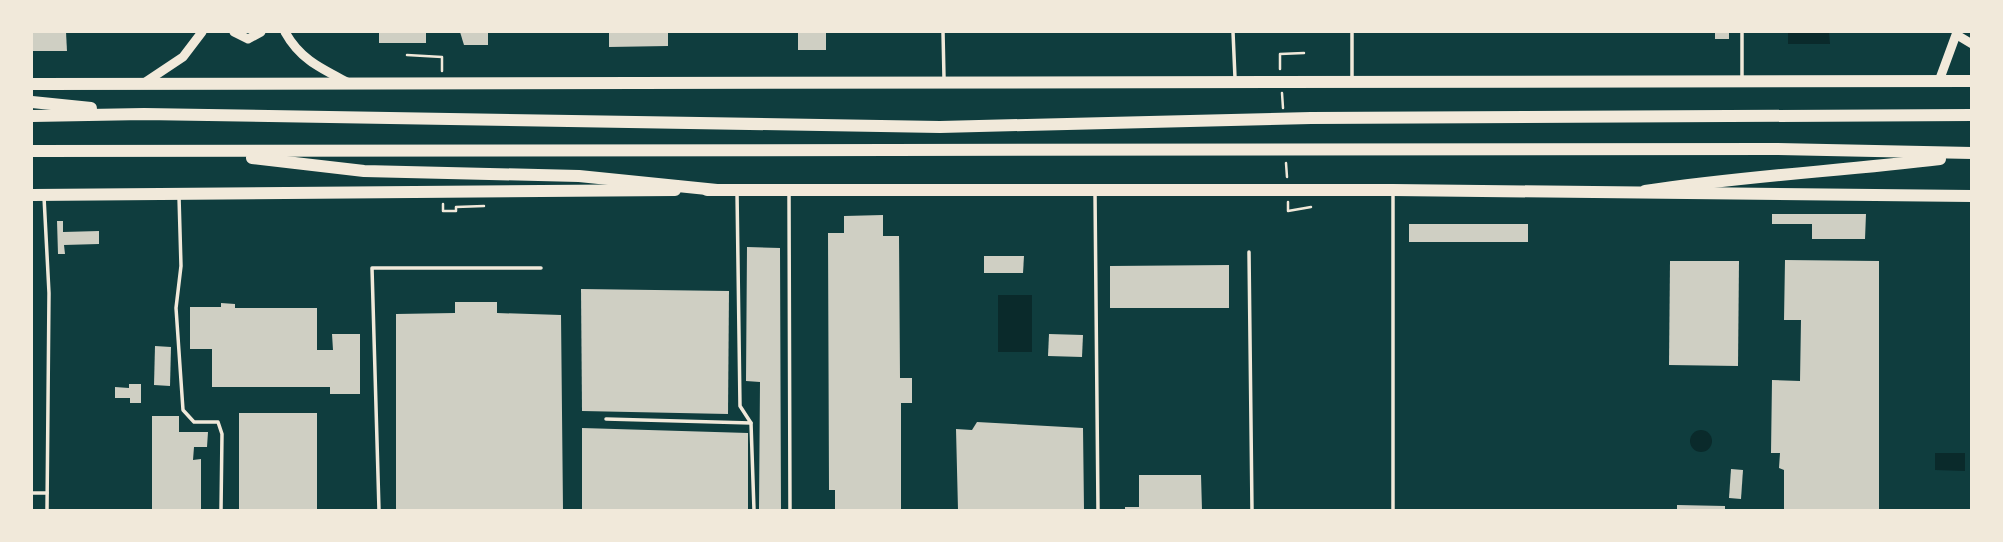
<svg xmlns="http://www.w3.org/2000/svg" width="2003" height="542" font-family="'Roboto Serif',serif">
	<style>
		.water { fill: #0a2a2b }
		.building { fill: #cfcfc3 }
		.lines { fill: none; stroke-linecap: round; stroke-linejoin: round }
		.path { stroke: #f1e9da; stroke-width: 2.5 }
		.service { stroke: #f1e9da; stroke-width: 3.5 }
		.tertiary { stroke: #f1e9da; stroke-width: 9 }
		.primary { stroke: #f1e9da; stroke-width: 12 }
		.trunk { stroke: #f1e9da; stroke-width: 12 }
	</style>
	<rect width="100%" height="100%" fill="#0f3d3e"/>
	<!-- water -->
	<g class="water">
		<path d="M1788 32H1829L1830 44H1788Z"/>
		<rect x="998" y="295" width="34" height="57"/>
		<circle cx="1701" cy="441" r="11"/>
		<path d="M1935 453H1965V471L1935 470Z"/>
	</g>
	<!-- building -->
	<g class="building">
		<path d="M32 32H66L67 51H32Z"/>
		<rect x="379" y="32" width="47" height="11"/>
		<path d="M460 32H488V45H464Z"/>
		<path d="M609 32H668V46L609 47Z"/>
		<rect x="798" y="32" width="28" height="18"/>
		<rect x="1715" y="32" width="14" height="7"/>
		<path d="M1772 214H1866L1865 239H1812V224H1772Z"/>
		<path d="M883 215V236H899L900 378H912V403H901V510H835V490H829L828 233H844V216Z"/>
		<path d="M57 221H63V232L99 231V244L64 245 65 254H58Z"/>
		<rect x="1409" y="224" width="119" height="18"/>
		<path d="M747 247 780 248 781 510H759L760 382 746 381Z"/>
		<path d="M984 256H1024L1023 273H984Z"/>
		<path d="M1785 260 1879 261V510H1784V470L1779 468 1780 453H1771L1772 380 1800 381 1801 320H1784Z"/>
		<path d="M1670 261H1739L1738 366 1669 365Z"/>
		<path d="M1229 265V308H1110V266Z"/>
		<path d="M581 289 729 291 728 414 582 411Z"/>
		<path d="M455 302H497V313L561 315 563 510H396V314L455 313Z"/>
		<path d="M221 303 235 304V308H317V350H333L332 334H360V394H330V387H212V349H190V307H221Z"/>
		<path d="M1049 334 1083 335 1082 357 1048 356Z"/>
		<path d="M155 346 171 347 170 386 154 385Z"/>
		<path d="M129 384H141V403H130V398H115V387L129 388Z"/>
		<rect x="239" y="413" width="78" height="97"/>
		<path d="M152 416H179V432H208L207 447H194L193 460 201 459V510H152Z"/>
		<path d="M977 422 1083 428 1084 510H958L956 429 972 430Z"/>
		<path d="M582 428 748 433V510H582Z"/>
		<path d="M1731 469 1743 470 1741 499 1729 498Z"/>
		<path d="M1139 475H1201L1202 510H1125V507H1139Z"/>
		<path d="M1677 505 1725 506V510H1677Z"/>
	</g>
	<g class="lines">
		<!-- path -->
		<g class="path">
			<path d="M407 55 442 57V71"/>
			<path d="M1280 69V54L1304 53"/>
			<path d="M1282 93 1283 108"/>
			<path d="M1286 163 1287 177"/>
			<path d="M1288 202V211L1311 207"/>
			<path d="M443 204V211H456V207L484 206"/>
		</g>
		<!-- service -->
		<g class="service">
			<path d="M943 32 944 78"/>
			<path d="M1233 32 1235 78"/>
			<path d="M1352 32V78"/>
			<path d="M1742 32V79"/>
			<path d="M789 193 790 510"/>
			<path d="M1095 193 1098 510"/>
			<path d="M44 197 49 293 47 510"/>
			<path d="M179 197 181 266 176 308 183 410 194 422H218L222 434 221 510"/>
			<path d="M1249 252 1252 510"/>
			<path d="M606 419 751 423 740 406 737 192"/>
			<path d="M751 423 754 510"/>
			<path d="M32 493H47"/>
			<path d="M379 510 372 268H541"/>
			<path d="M1393 510V192"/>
		</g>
		<!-- tertiary -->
		<g class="tertiary">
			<path d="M234 32 248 39 261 32"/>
			<path d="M285 32C300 59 320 68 347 82"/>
			<path d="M1957 35 1972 44"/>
			<path d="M1939 81 1957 32"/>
			<path d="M144 83 183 57 202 32"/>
		</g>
		<!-- primary -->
		<g class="primary">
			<path d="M32 84 1972 81"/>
			<path d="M707 190H1393L1972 196"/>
			<path d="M32 195 675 190"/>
		</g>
		<!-- trunk -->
		<g class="trunk">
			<path d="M32 102 91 108"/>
			<path d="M32 116 144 114 940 127 1311 118 1972 115"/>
			<path d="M32 151 1774 149 1972 153"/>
			<path d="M252 158 364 171 579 176 717 190"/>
			<path d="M1645 191C1743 176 1841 171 1940 159"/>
		</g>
	</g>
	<!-- border -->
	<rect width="2003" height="542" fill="none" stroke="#f1e9da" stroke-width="66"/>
</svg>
